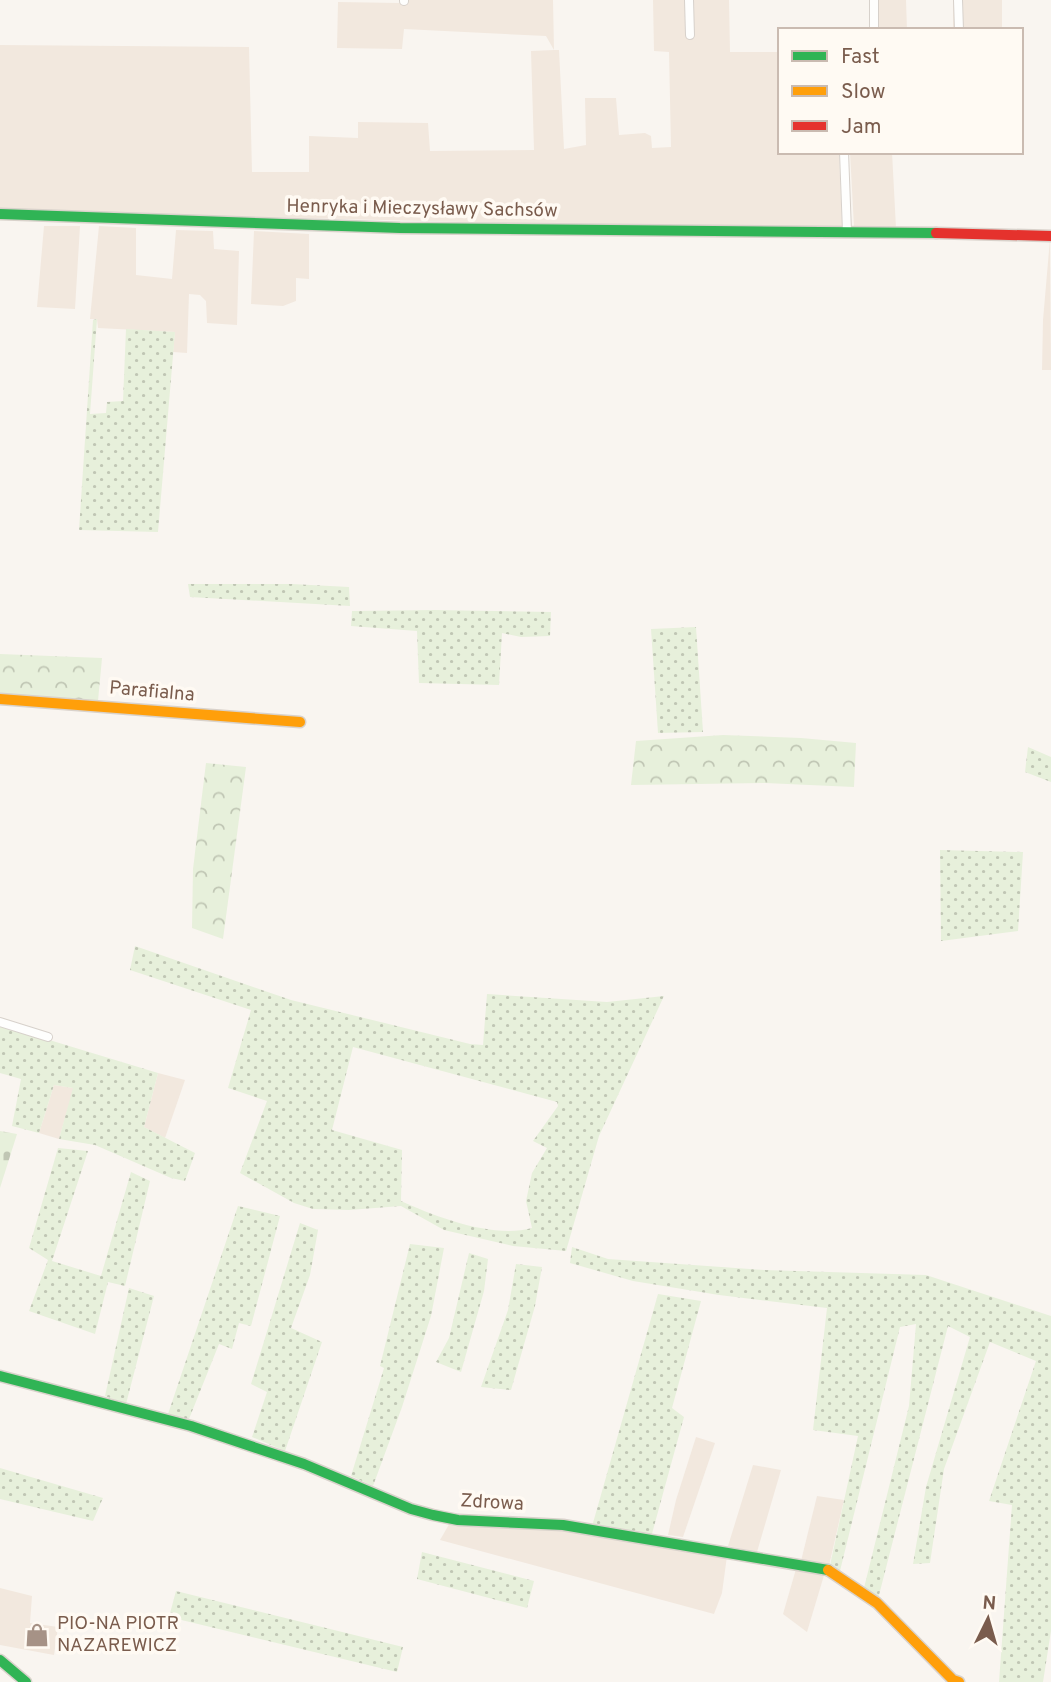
<svg xmlns="http://www.w3.org/2000/svg" width="1051" height="1682" font-family="Overpass,sans-serif">
	<style>
		.residential { fill: #f2e8de }
		.grass { fill: url(#grass-dots); fill-rule: evenodd }
		.forest { fill: url(#forest-crowns) }
		.cemetery { fill: url(#cemetery-stones) }
		.lines { fill: none; stroke-linecap: round; stroke-linejoin: round }
		.street-casing { stroke: #d7d1cb; stroke-width: 10 }
		.fast-casing { stroke: #d9d2cb; stroke-width: 13 }
		.slow-casing { stroke: #d9d2cb; stroke-width: 13 }
		.jam-casing { stroke: #d9d2cb; stroke-width: 13 }
		.street { stroke: #fefefd; stroke-width: 8 }
		.fast { stroke: #30b455; stroke-width: 10 }
		.slow { stroke: #ff9f0a; stroke-width: 10 }
		.jam { stroke: #e5322d; stroke-width: 10 }
		.labels { text-anchor: middle; dominant-baseline: central; stroke-width: 7; stroke-linejoin: round; paint-order: stroke }
		.street-label { font-size: 19px; fill: #7a5c4d; stroke: #fffaf3 }
		.poi-label { font-size: 19px; fill: #7a5c4d; stroke: #fffaf3; text-anchor: start }
	</style>
	<defs>
		<pattern id="grass-dots" width="8" height="8" patternUnits="userSpaceOnUse" patternTransform="scale(1.75)"><rect width="8" height="8" fill="#e7f0db"/><path d="M2 2h.1M6 6h.1" fill="none" stroke="#c0c6b4" stroke-width="1.8" stroke-linecap="round"/></pattern>
		<pattern id="forest-crowns" width="20" height="18" patternUnits="userSpaceOnUse" patternTransform="scale(1.75)"><rect width="20" height="18" fill="#e7f0db"/><path d="M2 6a3 3 0 1 1 6 0M12 15a3 3 0 1 1 6 0" fill="none" stroke="#c0c6b4"/></pattern>
		<pattern id="cemetery-stones" width="16" height="16" patternUnits="userSpaceOnUse" patternTransform="scale(1.75)"><rect width="16" height="16" fill="#e7f0db"/><path d="M2 7V4a2 2 0 0 1 4 0v3zM10 15v-3a2 2 0 0 1 4 0v3z" fill="#c0c6b4"/></pattern>
	</defs>
	<rect width="100%" height="100%" fill="#f9f5f0"/>
	<!-- residential -->
	<g class="residential">
		<path d="M401 0H553L554 50H559L564 149 586 145 585 98H616L619 135 645 133 651 136 652 148 671 147 669 52 654 51 653 0H729L730 52H780V152H839L842 227 536 224 0 210V45L249 47 252 172H309V136L358 138V122L428 123 430 151 534 150 531 51 554 50 546 36 404 29 402 49 337 48 338 2 399 3Z"/>
		<path d="M876 0H906L907 30H877Z"/>
		<rect x="953" y="0" width="49" height="30"/>
		<path d="M850 152H892L896 228 854 227Z"/>
		<path d="M44 226H80L75 309 37 307Z"/>
		<path d="M99 226 136 228V275L172 279 176 230 213 231 214 249 239 251 237 325 207 323 206 301 200 295 189 294 187 353 173 352 175 332 98 328 97 319H90Z"/>
		<path d="M254 231 309 234V279L296 278V301L283 306 251 304Z"/>
		<path d="M1050 239 1051 370H1042L1043 320Z"/>
		<path d="M158 1073 185 1080 165 1138 144 1127Z"/>
		<path d="M54 1085 74 1088 59 1139 39 1133Z"/>
		<path d="M696 1437 715 1443 683 1537 668 1535 676 1500Z"/>
		<path d="M753 1465 781 1470 757 1552 728 1546Z"/>
		<path d="M817 1496 844 1500 829 1566 801 1561Z"/>
		<path d="M451 1521 560 1528 727 1556 722 1593 714 1614 440 1540Z"/>
		<path d="M796 1569 825 1572 807 1632 783 1614Z"/>
		<path d="M0 1588 32 1596 30 1623 58 1627 54 1655 0 1645Z"/>
	</g>
	<!-- grass -->
	<g class="grass">
		<path d="M97 319 90 414 106 413 107 402 123 401 126 329 175 332 158 532 79 530 93 320Z"/>
		<path d="M188 584H292L349 587 350 606 190 597Z"/>
		<path d="M434 610 551 612 550 636 521 637 502 633 499 685 419 683 417 631 351 626 352 611Z"/>
		<path d="M696 627 703 732 658 733 651 629Z"/>
		<path d="M1028 747 1051 757V782L1025 772Z"/>
		<path d="M940 850 1023 852 1018 931 941 941Z"/>
		<path d="M135 946 291 1000 470 1044 483 1045 487 994 607 1002 664 996 599 1136 566 1251 513 1246 444 1230 401 1206 349 1210 313 1209 294 1203 240 1173 267 1101 228 1088 251 1010 130 970ZM353 1047 557 1102 558 1106 533 1141 547 1148 532 1173 526 1201 532 1228C494 1239 436 1217 401 1201L402 1150 332 1130Z"/>
		<path d="M0 1025 158 1073 144 1127 195 1153 185 1181 171 1178 95 1145 59 1139 73 1088 54 1085 39 1133 12 1126 21 1079 0 1073Z"/>
		<path d="M58 1148 88 1151 52 1261 101 1276 131 1172 150 1181 125 1286 108 1282 95 1334 29 1311 48 1260 29 1248Z"/>
		<path d="M238 1206 280 1216 251 1326 239 1323 232 1349 219 1344 189 1419 168 1414Z"/>
		<path d="M300 1223 318 1230 310 1275 291 1328 322 1342 285 1451 252 1437 267 1392 251 1384Z"/>
		<path d="M410 1244 444 1248 431 1316 402 1407 373 1486 351 1476 384 1368 380 1366Z"/>
		<path d="M572 1247 608 1259 764 1270 926 1275 1051 1316V1631L1043 1682H999L1012 1505 989 1501 1036 1361 990 1342 944 1469 930 1563 913 1564 926 1487 970 1337 948 1326 877 1603 863 1592 909 1406 916 1324 900 1327 839 1575 829 1570 858 1436 813 1430 827 1308 719 1295 633 1281 570 1263Z"/>
		<path d="M469 1253 488 1259 484 1291 461 1372 436 1362 449 1338Z"/>
		<path d="M516 1264 542 1267 535 1306 511 1390 481 1387 508 1310Z"/>
		<path d="M129 1288 154 1296 126 1404 105 1396Z"/>
		<path d="M658 1294 701 1301 672 1408 684 1417 650 1541 591 1530Z"/>
		<path d="M0 1468 103 1498 93 1521 0 1499Z"/>
		<path d="M422 1552 534 1581 527 1608 417 1579Z"/>
		<path d="M176 1591 403 1647 397 1672 169 1617Z"/>
	</g>
	<!-- forest -->
	<g class="forest">
		<path d="M0 654 102 658 98 701 0 694Z"/>
		<path d="M723 735 801 738 856 743 854 787 765 783 631 785 636 741Z"/>
		<path d="M206 763 246 767 223 939 192 928 193 869Z"/>
	</g>
	<!-- cemetery -->
	<path class="cemetery" d="M0 1131 17 1134 0 1188Z"/>
	<g class="lines">
		<!-- street casing -->
		<g class="street-casing">
			<g id="street">
				<path d="M404 0V1"/>
				<path d="M689 0 690 35"/>
				<path d="M874 0V30"/>
				<path d="M958 0 959 30"/>
				<path d="M844 152 847 232"/>
				<path d="M0 1022 48 1037"/>
			</g>
		</g>
		<!-- fast casing -->
		<g class="fast-casing">
			<g id="fast">
				<path d="M0 214 400 228 936 233"/>
				<path d="M0 1376 191 1426 304 1464 411 1509 433 1515 458 1520 563 1525 828 1570"/>
				<path d="M0 1660 26 1682"/>
			</g>
		</g>
		<!-- slow casing -->
		<g class="slow-casing">
			<g id="slow">
				<path d="M0 699 300 722"/>
				<path d="M828 1570 877 1603 953 1680 959 1682"/>
			</g>
		</g>
		<!-- jam casing -->
		<g class="jam-casing">
			<path id="jam" d="M936 233 1051 236"/>
		</g>
		<!-- street -->
		<use href="#street" class="street"/>
		<!-- fast -->
		<use href="#fast" class="fast"/>
		<!-- slow -->
		<use href="#slow" class="slow"/>
		<!-- jam -->
		<use href="#jam" class="jam"/>
	</g>
	<!-- icons -->
	<defs>
		<g id="shop-bare" transform="scale(1.89)"><path d="M-5-2.5h2.3a2.7 3.5 0 0 1 5.4 0H5L5.5 6h-11ZM-1.5-2.5h3a1.5 2.3 0 0 0-3 0Z" fill="#a69286" stroke="#fffaf3" stroke-width="2.5" paint-order="stroke"/></g>
	</defs>
	<g fill-rule="evenodd">
		<use href="#shop-bare" x="37" y="1635"/>
	</g>
	<g class="labels">
		<!-- street labels -->
		<g class="street-label">
			<text transform="translate(422 209) rotate(1)">Henryka i Mieczysławy Sachsów</text>
			<text transform="translate(152 692) rotate(5)">Parafialna</text>
			<text transform="translate(492 1503) rotate(3)">Zdrowa</text>
		</g>
		<!-- poi labels -->
		<g class="poi-label">
			<text x="57" y="1624">PIO-NA PIOTR<tspan x="57" dy="22">NAZAREWICZ</tspan></text>
		</g>
	</g>
	<!-- legend -->
	<rect x="778" y="28" width="245" height="126" fill="#fffaf3" stroke="#cabbb1" stroke-width="2"/>
	<rect x="792" y="51" width="35" height="10" fill="#30b455" stroke="#cabbb1" stroke-width="2"/>
	<text x="841" y="63" font-size="21" fill="#7a5c4d">Fast</text>
	<rect x="792" y="86" width="35" height="10" fill="#ff9f0a" stroke="#cabbb1" stroke-width="2"/>
	<text x="841" y="98" font-size="21" fill="#7a5c4d">Slow</text>
	<rect x="792" y="121" width="35" height="10" fill="#e5322d" stroke="#cabbb1" stroke-width="2"/>
	<text x="841" y="133" font-size="21" fill="#7a5c4d">Jam</text>
	<!-- north arrow -->
	<g transform="translate(988 1619) rotate(5)" stroke="#fffaf3" stroke-width="5" paint-order="stroke">
	<path d="M0-5L12 26L0 18L-12 26Z" fill="#7a5c4d"/>
	<text y="-10" font-size="19" font-weight="bold" text-anchor="middle" fill="#7a5c4d">N</text>
	</g>
</svg>
